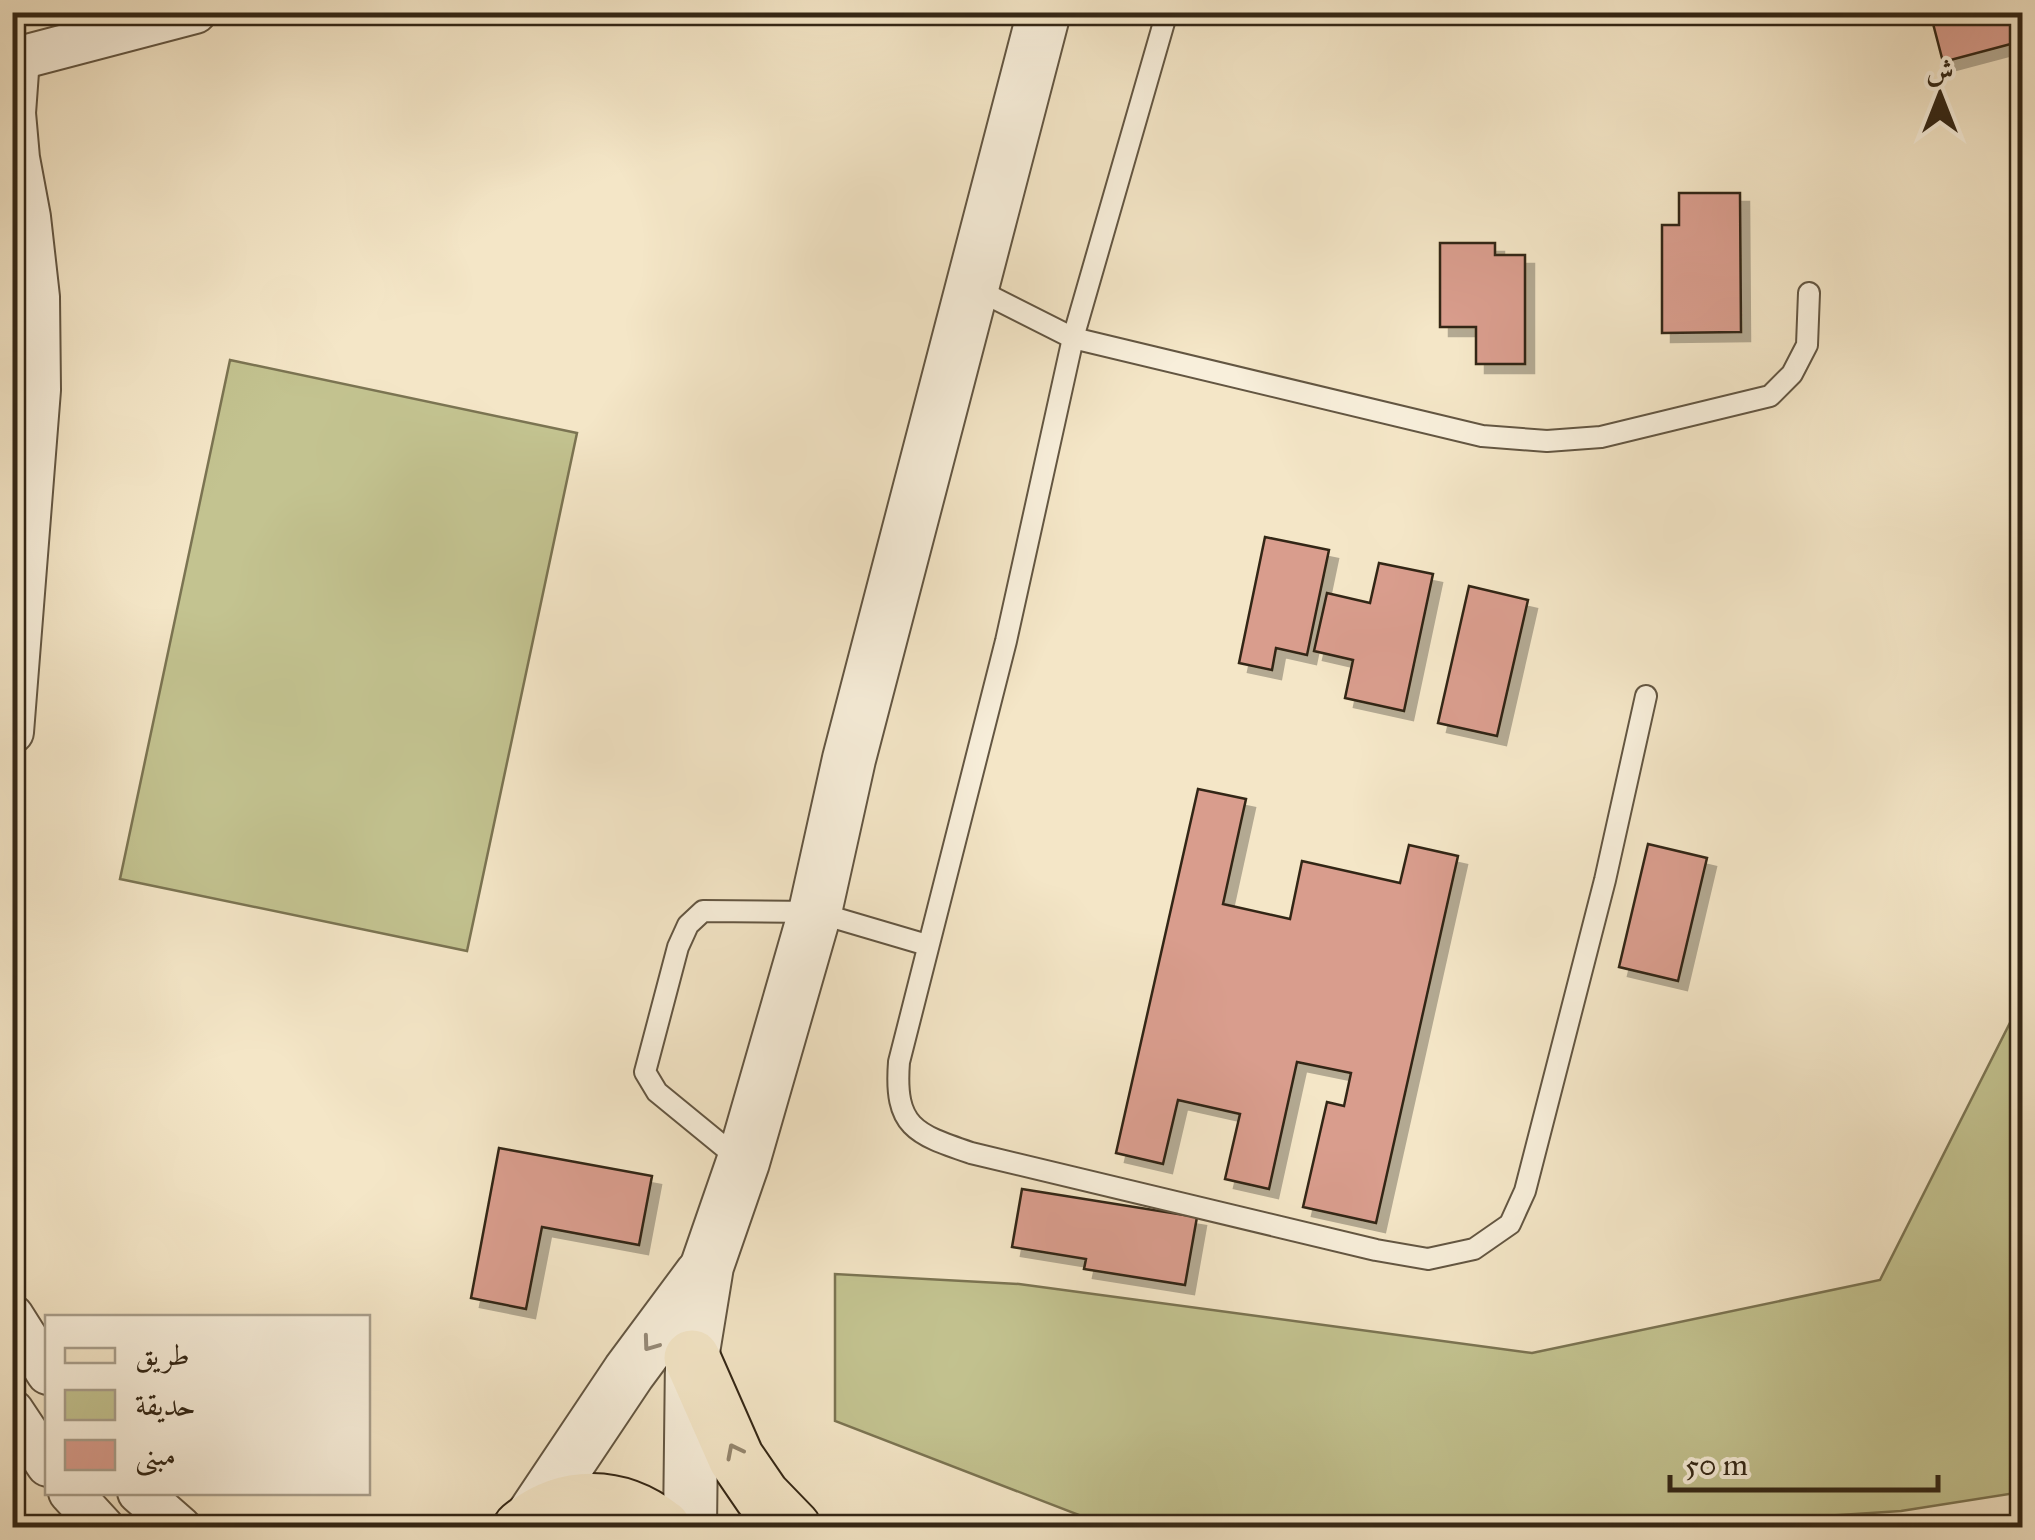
<svg xmlns="http://www.w3.org/2000/svg" width="2035" height="1540" font-family="'IM FELL Great Primer',Amiri,serif">
	<style>
		.green { fill: #c3c390; stroke: #7b7452; stroke-width: 2.5 }
		.building { fill: #d99d8d; stroke: #332615; stroke-width: 2.5; filter: url(#shadow) }
		.lines { fill: none; stroke-linecap: round; stroke-linejoin: round }
		.service-casing { stroke: #635642; stroke-width: 24 }
		.minor-casing { stroke: #635642; stroke-width: 46 }
		.tertiary-casing { stroke: #635642; stroke-width: 56 }
		.primary-casing { stroke: #332615; stroke-width: 59 }
		.service { stroke: #f8efdb; stroke-width: 20 }
		.minor { stroke: #f8efdb; stroke-width: 42 }
		.tertiary { stroke: #f8efdb; stroke-width: 52 }
		.primary { stroke: #f4e6c7; stroke-width: 55 }
		.oneway { stroke: #968a78 }
		.oneway2 { stroke: #94866e }
	</style>
	<defs>
		<filter id="shadow"><feDropShadow dx="9" dy="9" stdDeviation="0" flood-color="#0004"/></filter>
	</defs>
	<rect width="100%" height="100%" fill="#f4e6c7"/>
	<filter id="stains"><feTurbulence type="fractalNoise" baseFrequency=".002" numOctaves="4"/><feColorMatrix values="0 0 0 0 .2 0 0 0 0 .09 0 0 0 0 .02 0 0 0 .5 -.17"/></filter>
	<radialGradient id="worn" r=".72"><stop offset=".6" stop-color="#630" stop-opacity="0"/><stop offset="1" stop-color="#630" stop-opacity=".3"/></radialGradient>
	<!-- green -->
	<g class="green">
		<path d="M230 360 577 433 467 951 120 879Z"/>
		<path d="M2022 999V1492L1901 1511 1656 1527H1110L835 1421V1274L1019 1284 1532 1353 1880 1280Z"/>
	</g>
	<!-- building -->
	<g class="building">
		<path d="M1930 12H2022V41L1943 62Z"/>
		<path d="M1679 193H1740L1741 332 1662 333V225H1679Z"/>
		<path d="M1440 243H1495V255H1525V364H1476V327H1440Z"/>
		<path d="M1265 537 1329 550 1307 655 1276 648 1272 670 1239 663Z"/>
		<path d="M1379 563 1433 574 1404 711 1345 698 1353 660 1314 651 1327 593 1370 603Z"/>
		<path d="M1469 586 1528 600 1497 736 1438 723Z"/>
		<path d="M1198 789 1246 799 1223 904 1290 919 1302 861 1400 883 1409 845 1458 856 1376 1223 1303 1207 1327 1102 1344 1106 1351 1073 1297 1062 1269 1189 1225 1179 1240 1114 1178 1100 1163 1164 1116 1153Z"/>
		<path d="M1648 844 1707 858 1678 981 1619 967Z"/>
		<path d="M499 1148 652 1176 639 1245 542 1227 526 1309 471 1298Z"/>
		<path d="M1022 1189 1197 1217 1185 1285 1084 1269 1086 1259 1012 1247Z"/>
	</g>
	<g class="lines">
		<!-- service casing -->
		<g class="service-casing">
			<g id="service">
				<path d="M1167 12 1073 338 1006 641 899 1062C894 1127 915 1134 971 1153L1376 1250 1428 1259 1474 1249 1510 1224 1525 1191 1605 880 1646 696"/>
				<path d="M972 287 1073 338 1482 436 1547 441 1601 437 1770 396 1792 374 1807 345 1809 293"/>
				<path d="M740 1160 657 1092 645 1072 678 947 688 925 703 911 815 912 927 945"/>
			</g>
		</g>
		<!-- minor casing -->
		<g class="minor-casing">
			<g id="minor">
				<path d="M12 60 195 12"/>
				<path d="M12 732 39 390 38 297 29 217 18 158 14 113 18 58"/>
				<path d="M12 1316 48 1373"/>
				<path d="M12 1411 48 1465"/>
				<path d="M70 1492 103 1528"/>
				<path d="M139 1492 180 1528"/>
			</g>
		</g>
		<!-- tertiary casing -->
		<g class="tertiary-casing">
			<g id="tertiary">
				<path d="M530 1520 629 1372 701 1275"/>
				<path d="M690 1528 692 1358 707 1266 743 1162 815 912 849 759 1044 12"/>
			</g>
		</g>
		<!-- primary casing -->
		<g class="primary-casing">
			<g id="primary">
				<path d="M692 1358 736 1458 762 1496 793 1528"/>
				<path d="M521 1528C565 1492 619 1493 663 1528"/>
			</g>
		</g>
		<!-- service -->
		<use href="#service" class="service"/>
		<!-- minor -->
		<use href="#minor" class="minor"/>
		<!-- tertiary -->
		<use href="#tertiary" class="tertiary"/>
		<!-- primary -->
		<use href="#primary" class="primary"/>
	</g>
	<!-- one-way arrows -->
	<defs><path id="oneway-chevron" d="M-2-3.5L2.5 0L-2 3.5" fill="none" stroke-width="1.6" stroke-linecap="round" stroke-linejoin="round" transform="scale(2.5)"/></defs>
	<use class="oneway" href="#oneway-chevron" transform="translate(650 1344) rotate(126)"/>
	<use class="oneway2" href="#oneway-chevron" transform="translate(734 1451) rotate(-117)"/>
	<!-- margin -->
	<rect width="2035" height="1540" fill="none" stroke="#f4e6c7" stroke-width="50"/>
	<rect x="15" y="15" width="2005" height="1510" fill="none" stroke="#332615" stroke-width="5"/>
	<rect x="25" y="25" width="1985" height="1490" fill="none" stroke="#332615" stroke-width="2.5"/>
	<!-- legend -->
	<rect x="45" y="1315" width="325" height="180" fill="#f8efdb" stroke="#a99f8c" stroke-width="2.5"/>
	<rect x="65" y="1348" width="50" height="15" fill="#f4e6c7" stroke="#a99f8c" stroke-width="2.5"/>
	<text x="135" y="1365" font-size="30" fill="#332615">طريق</text>
	<rect x="65" y="1390" width="50" height="30" fill="#c3c390" stroke="#a99f8c" stroke-width="2.5"/>
	<text x="135" y="1415" font-size="30" fill="#332615">حديقة</text>
	<rect x="65" y="1440" width="50" height="30" fill="#d99d8d" stroke="#a99f8c" stroke-width="2.5"/>
	<text x="135" y="1465" font-size="30" fill="#332615">مبنى</text>
	<!-- north arrow -->
	<g transform="translate(1940 95)" stroke="#f8efdb" stroke-width="8" paint-order="stroke">
	<path d="M0-8L18 38L0 25L-18 38Z" fill="#332615"/>
	<text y="-15" font-size="28" font-weight="bold" text-anchor="middle" fill="#332615">ش</text>
	</g>
	<!-- scale -->
	<path d="M1670 1475v15h268v-15" fill="none" stroke="#332615" stroke-width="5"/>
	<text x="1685" y="1475" font-size="30" fill="#332615" stroke="#f8efdb" stroke-width="8" paint-order="stroke">50 m</text>
	<rect width="100%" height="100%" filter="url(#stains)"/>
	<rect width="100%" height="100%" fill="url(#worn)"/>
</svg>
